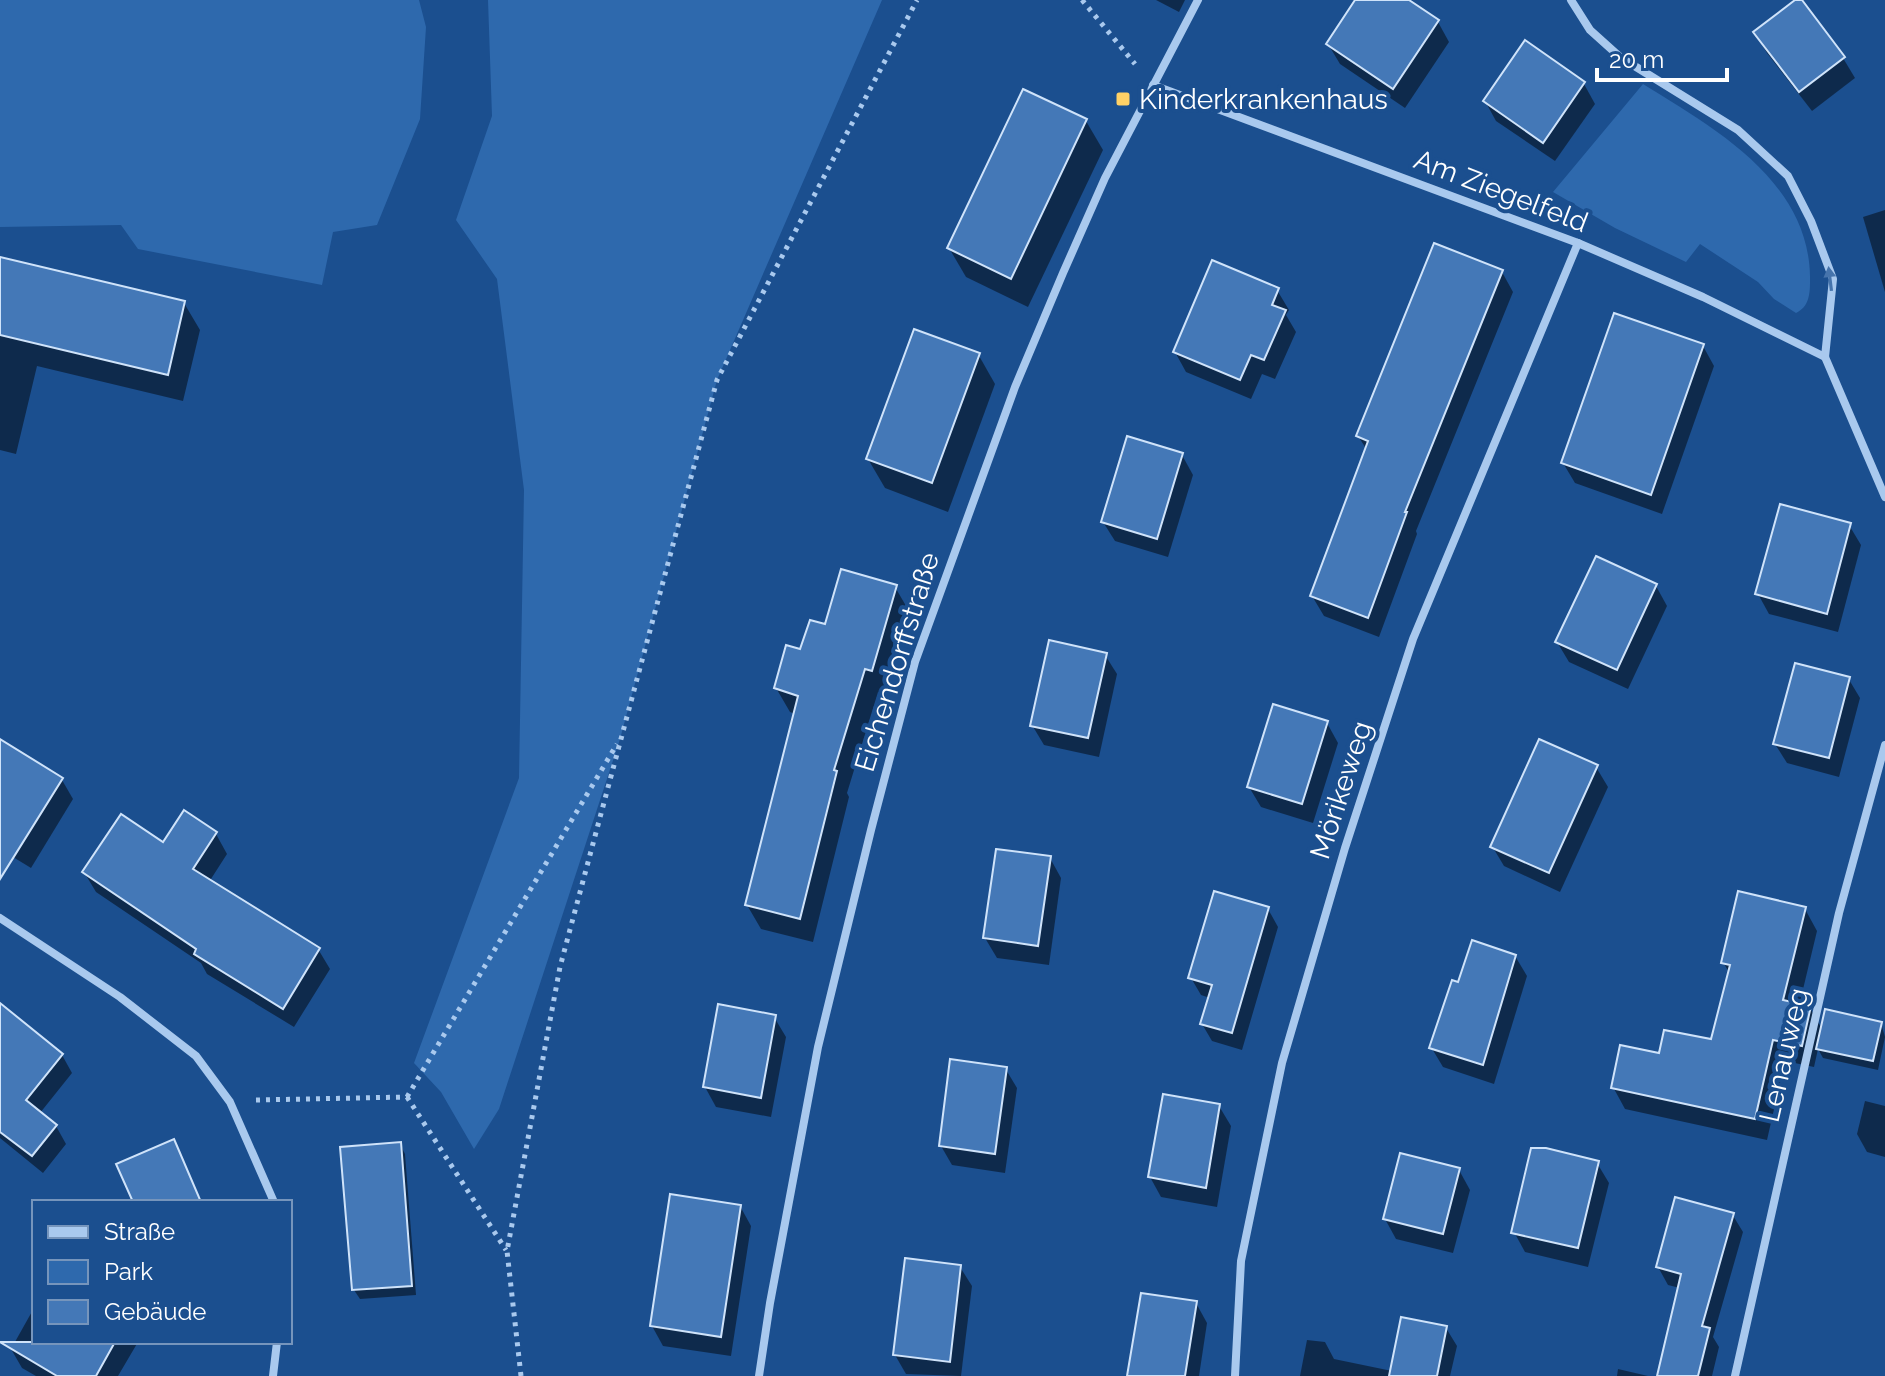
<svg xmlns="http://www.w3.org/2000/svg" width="1885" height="1376" font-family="Raleway,sans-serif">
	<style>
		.green { fill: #2e69ad }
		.shadow { fill: #0007 }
		.building { fill: #4478b7; stroke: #cfe3fa; stroke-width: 2 }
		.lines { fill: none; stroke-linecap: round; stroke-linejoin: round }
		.path { stroke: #a9c9ee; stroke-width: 5; stroke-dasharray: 4 6; stroke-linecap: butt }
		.minor { stroke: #a9c9ee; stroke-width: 8 }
		.oneway { fill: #4674ac }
		.poi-dot { fill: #ffd166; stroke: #1b4f8f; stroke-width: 3 }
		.labels { text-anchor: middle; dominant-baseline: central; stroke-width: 8; stroke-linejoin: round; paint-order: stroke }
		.poi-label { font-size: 28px; fill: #fff; stroke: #1b4f8f; text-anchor: start }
		.street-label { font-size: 28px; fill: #fff; stroke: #1b4f8f }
	</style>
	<rect width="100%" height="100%" fill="#1b4f8f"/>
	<!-- green -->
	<g class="green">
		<path d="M0 0H419L426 27 420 119 377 225 333 232 322 285 138 249 121 225 0 227Z"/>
		<path d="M488 0H882L717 380 620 739 499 1109 474 1149 441 1092 414 1063 519 778 524 490 497 279 456 220 492 116Z"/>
		<path d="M1643 84C1714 128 1808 180 1810 276 1810 290 1811 306 1796 313L1774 299 1758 282 1700 244 1686 262 1615 228 1553 192Z"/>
	</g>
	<!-- shadow -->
	<g class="shadow">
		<path d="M1156 0H1185L1179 12Z"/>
		<path d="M1358 0H1385L1412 4 1438 22 1449 42 1405 108 1340 64 1328 44Z"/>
		<path d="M1799 0 1843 58 1855 78 1812 111 1767 53 1755 33Z"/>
		<path d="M1525 43 1584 84 1595 104 1555 161 1496 121 1485 101Z"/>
		<path d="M1086 121 1103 150 1028 307 966 277 949 248Z"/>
		<path d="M1885 210V292L1863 217Z"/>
		<path d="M0 259 184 303 200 330 183 401 37 366 16 454 0 450Z"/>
		<path d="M1502 272 1513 292 1416 531 1417 534 1379 637 1324 616 1312 596 1367 450 1358 436Z"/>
		<path d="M1277 290 1289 310 1286 315 1296 332 1275 379 1262 374 1251 399 1186 372 1175 352Z"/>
		<path d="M1703 346 1714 366 1662 514 1575 483 1563 463Z"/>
		<path d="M978 354 995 384 948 512 885 488 868 459Z"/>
		<path d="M1182 455 1193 475 1168 557 1115 541 1103 522Z"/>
		<path d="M1849 525 1861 545 1838 632 1769 614 1758 594Z"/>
		<path d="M1656 586 1667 606 1628 689 1569 662 1557 642Z"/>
		<path d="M895 587 909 611 885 694 878 692 847 793 849 797 813 942 761 929 747 905 795 714 790 712 776 688 802 652 827 627Z"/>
		<path d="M1105 655 1117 674 1099 757 1044 745 1032 725Z"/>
		<path d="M1848 678 1860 698 1839 777 1787 763 1775 744Z"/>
		<path d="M1327 723 1338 743 1313 823 1261 807 1249 787Z"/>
		<path d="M0 741 62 780 73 799 31 868 0 849Z"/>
		<path d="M1596 767 1608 787 1560 892 1504 866 1492 846Z"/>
		<path d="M185 813 216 834 227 854 209 882 318 949 330 969 294 1027 207 974 201 963 96 892 84 872 164 845Z"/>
		<path d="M1050 858 1061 878 1049 965 997 958 985 938Z"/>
		<path d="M1268 909 1278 927 1242 1050 1212 1041 1202 1024 1210 998 1201 995 1191 978Z"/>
		<path d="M1805 909 1817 931 1799 1006 1810 1008 1822 1029 1881 1023 1885 1037 1878 1070 1823 1058 1818 1049 1814 1067 1785 1061 1767 1140 1625 1109 1613 1087 1660 1056 1713 1041 1730 974 1723 962Z"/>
		<path d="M1515 956 1527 976 1494 1084 1443 1067 1431 1047Z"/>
		<path d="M0 1011 62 1055 72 1073 40 1113 56 1126 66 1144 43 1173 0 1138Z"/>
		<path d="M774 1017 786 1037 771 1117 716 1107 705 1087Z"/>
		<path d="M1005 1068 1017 1088 1005 1173 952 1165 941 1146Z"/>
		<path d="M1865 1101 1885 1106V1157L1867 1152 1857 1134Z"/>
		<path d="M1219 1106 1231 1126 1217 1207 1161 1197 1150 1177Z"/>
		<path d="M173 1141 202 1202H135Z"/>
		<path d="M400 1144 405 1154 416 1295 360 1299 354 1290Z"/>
		<path d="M1533 1147 1597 1163 1609 1183 1588 1267 1525 1252 1514 1232Z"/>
		<path d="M1459 1170 1470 1190 1453 1253 1396 1239 1385 1219Z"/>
		<path d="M740 1206 751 1226 731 1356 663 1346 652 1326Z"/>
		<path d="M1732 1214 1743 1232 1713 1337 1719 1347 1712 1376H1659L1680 1288 1668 1285 1658 1267Z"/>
		<path d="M960 1267 972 1286 961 1376 906 1374 895 1355Z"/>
		<path d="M1196 1303 1207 1323 1199 1376H1129Z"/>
		<path d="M34 1308V1342H138L118 1376H36L22 1368 11 1349Z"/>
		<path d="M1446 1328 1457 1346 1450 1376H1300L1307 1340 1325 1342 1334 1359 1392 1371Z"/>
		<path d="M1618 1369 1648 1376H1617Z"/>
	</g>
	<!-- building -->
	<g class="building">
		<path d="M1355 0H1409L1439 20 1393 89 1326 44Z"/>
		<path d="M1795 0H1802L1845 57 1799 92 1753 32Z"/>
		<path d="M1525 40 1585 82 1543 143 1483 101Z"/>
		<path d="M1023 89 1087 119 1011 279 947 248Z"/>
		<path d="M1434 243 1503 270 1405 512H1407L1368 618 1310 596 1368 441 1356 436Z"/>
		<path d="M0 257 185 301 168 375 0 335Z"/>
		<path d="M1212 260 1279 288 1272 305 1286 310 1264 360 1251 355 1240 380 1173 352Z"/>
		<path d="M1614 313 1704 344 1651 495 1561 463Z"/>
		<path d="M914 329 980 353 932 483 866 459Z"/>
		<path d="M1127 436 1183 453 1157 539 1101 522Z"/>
		<path d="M1780 504 1851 523 1827 614 1755 594Z"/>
		<path d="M1596 556 1657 584 1617 670 1555 642Z"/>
		<path d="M841 569 897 585 872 671 865 669 834 770 837 771 800 919 745 905 798 696 774 688 786 645 800 649 810 620 825 624Z"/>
		<path d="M1049 640 1107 653 1088 738 1030 726Z"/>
		<path d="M1795 663 1850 677 1829 758 1773 744Z"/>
		<path d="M1273 704 1328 721 1302 804 1247 787Z"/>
		<path d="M0 739 63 778 0 879Z"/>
		<path d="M1539 739 1598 765 1549 873 1490 847Z"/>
		<path d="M184 810 217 832 193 869 320 948 283 1009 194 954 196 949 82 872 121 814 163 842Z"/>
		<path d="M996 849 1051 856 1038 946 983 938Z"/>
		<path d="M1214 891 1269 907 1232 1033 1200 1024 1212 985 1188 978Z"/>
		<path d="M1738 891 1806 907 1783 1000 1811 1006 1802 1046 1773 1040 1755 1119 1611 1088 1620 1045 1659 1053 1664 1030 1711 1039 1730 965 1721 963Z"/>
		<path d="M1472 940 1516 955 1483 1065 1429 1048 1452 980 1458 982Z"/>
		<path d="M0 1003 63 1054 26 1100 57 1125 32 1156 0 1132Z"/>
		<path d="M718 1004 776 1015 761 1098 703 1087Z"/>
		<path d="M1825 1009 1882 1022 1873 1061 1816 1049Z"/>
		<path d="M950 1059 1007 1067 995 1154 939 1146Z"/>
		<path d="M1163 1094 1220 1104 1206 1188 1148 1177Z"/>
		<path d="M174 1139 201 1202H133L116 1164Z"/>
		<path d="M401 1142 412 1286 352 1290 340 1147Z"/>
		<path d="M1531 1148H1546L1599 1161 1578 1248 1511 1233Z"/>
		<path d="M1400 1153 1460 1168 1443 1234 1383 1219Z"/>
		<path d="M670 1194 741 1205 721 1337 650 1326Z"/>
		<path d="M1675 1197 1734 1213 1702 1326 1710 1328 1698 1376H1657L1681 1274 1656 1267Z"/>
		<path d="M905 1258 961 1265 950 1362 893 1355Z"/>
		<path d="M1141 1293 1197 1301 1185 1376H1127Z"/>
		<path d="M1401 1317 1447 1326 1437 1376H1389Z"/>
		<path d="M0 1342H115L96 1376H57Z"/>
	</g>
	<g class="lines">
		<!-- path -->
		<g class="path">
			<path d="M1082 0 1135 64"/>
			<path d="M407 1097 617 744"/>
			<path d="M407 1097 506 1250"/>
			<path d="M256 1100 407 1097"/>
			<path d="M521 1376 507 1251 560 967 717 380 917 0"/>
		</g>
		<!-- minor -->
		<g class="minor">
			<path d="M1571 0 1590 30 1620 57 1738 130 1788 176 1811 221 1833 279 1825 357 1885 497"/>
			<path d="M1153 85 1578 243 1703 297 1825 357"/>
			<path d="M0 918 120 997 196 1056 230 1102 274 1202"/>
			<path d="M273 1376 277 1342"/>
			<path d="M759 1376 770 1303 818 1047 871 830 915 662 1015 387 1063 273 1105 178 1198 0"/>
			<path d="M1235 1376 1241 1261 1282 1063 1345 848 1413 639 1578 243"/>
			<path d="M1735 1376 1839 913 1885 745"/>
		</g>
	</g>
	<!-- one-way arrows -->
	<defs><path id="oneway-solid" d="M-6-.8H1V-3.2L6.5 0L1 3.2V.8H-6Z" transform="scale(2)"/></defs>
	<use class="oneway" href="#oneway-solid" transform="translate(1830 279) rotate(-97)"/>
	<!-- markers -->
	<rect class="poi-dot" x="1115" y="91" width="16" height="16" rx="4"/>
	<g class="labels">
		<!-- poi labels -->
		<g class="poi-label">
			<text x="1139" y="99">Kinderkrankenhaus</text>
		</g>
		<!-- street labels -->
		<g class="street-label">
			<text transform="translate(1501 191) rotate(21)">Am Ziegelfeld</text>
			<text transform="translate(897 662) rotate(-73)">Eichendorffstraße</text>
			<text transform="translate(1341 790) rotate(-72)">Mörikeweg</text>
			<text transform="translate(1784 1055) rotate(-77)">Lenauweg</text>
		</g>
	</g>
	<!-- legend -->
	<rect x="32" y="1200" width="260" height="144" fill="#1b4f8f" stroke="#7695bc" stroke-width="2"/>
	<rect x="48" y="1226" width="40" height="12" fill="#a9c9ee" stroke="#7695bc" stroke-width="2"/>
	<text x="104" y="1240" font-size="24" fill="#ffffff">Straße</text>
	<rect x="48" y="1260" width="40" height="24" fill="#2e69ad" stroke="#7695bc" stroke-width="2"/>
	<text x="104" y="1280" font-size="24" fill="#ffffff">Park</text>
	<rect x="48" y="1300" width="40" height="24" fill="#4478b7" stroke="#7695bc" stroke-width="2"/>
	<text x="104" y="1320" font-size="24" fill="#ffffff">Gebäude</text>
	<!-- scale -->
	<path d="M1597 68v12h130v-12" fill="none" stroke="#ffffff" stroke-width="4"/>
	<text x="1609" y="68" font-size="24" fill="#ffffff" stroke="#1b4f8f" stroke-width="6" paint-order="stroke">20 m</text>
</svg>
